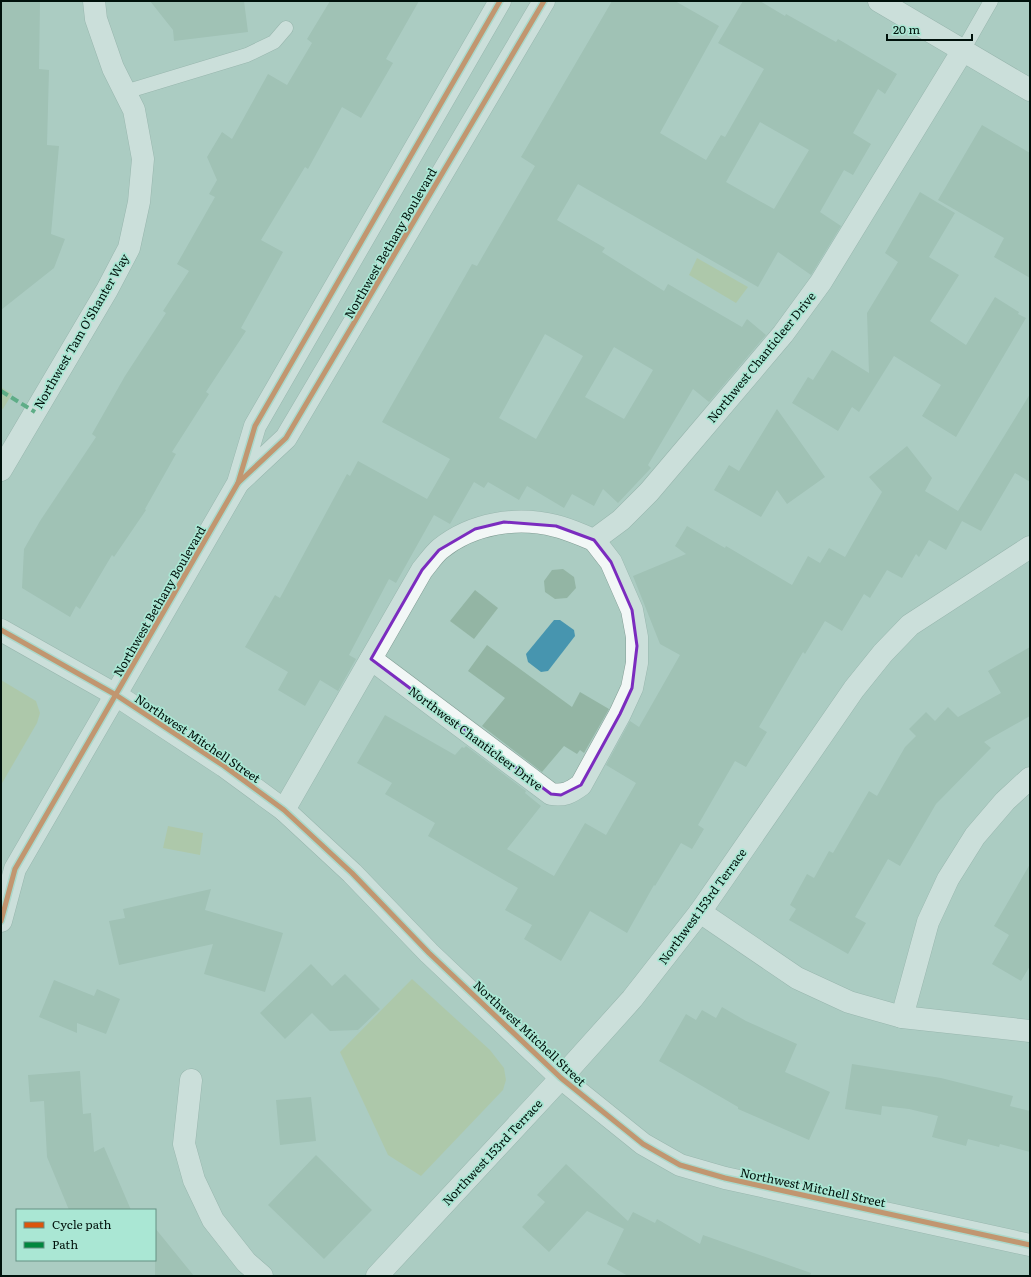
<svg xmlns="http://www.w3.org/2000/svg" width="1031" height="1277" font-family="Literata,serif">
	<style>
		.green { fill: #b0c48d }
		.water { fill: #4795af }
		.building { fill: #93b5a4; fill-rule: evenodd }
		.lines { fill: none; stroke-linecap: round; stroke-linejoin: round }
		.service-casing { stroke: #819c94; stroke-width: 15 }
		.minor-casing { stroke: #819c94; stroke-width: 23 }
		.secondary-casing { stroke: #819c94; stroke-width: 23 }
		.service { stroke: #f2f7f6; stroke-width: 14 }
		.minor { stroke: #f2f7f6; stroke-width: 22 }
		.secondary { stroke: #f2f7f6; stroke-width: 22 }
		.quiet { stroke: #00873e; stroke-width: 4; stroke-dasharray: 8 4; stroke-linecap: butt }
		.cycleway-casing { stroke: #aae7d4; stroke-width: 8 }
		.cycleway { stroke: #dc550c; stroke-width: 5 }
		.marked { fill: none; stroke: #7b2cbf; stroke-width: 3; stroke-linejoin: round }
		.labels { text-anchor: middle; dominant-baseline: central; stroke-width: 3.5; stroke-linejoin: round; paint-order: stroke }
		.street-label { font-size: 12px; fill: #00110b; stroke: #aae7d4 }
	</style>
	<rect width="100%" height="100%" fill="#abccc2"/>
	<!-- green -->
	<g class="green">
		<path d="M697 258 748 287 736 303 689 275Z"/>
		<path d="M1 387 12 394 3 409 1 408Z"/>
		<path d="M1 680 36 701 40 713 37 723 1 785Z"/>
		<path d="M168 826 203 833 200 855 163 848Z"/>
		<path d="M412 979 490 1050 504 1068 506 1080 503 1090 421 1176 388 1155 340 1052Z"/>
	</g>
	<!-- water -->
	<path class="water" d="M554 620H560L574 630 575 636 548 671 541 672 528 662 526 654Z"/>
	<!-- building -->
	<g class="building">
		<path d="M1 1H40L39 69 49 70 47 145 59 146 51 234 65 239 54 268 1 310Z"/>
		<path d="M150 1H244L248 32 174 41 173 30Z"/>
		<path d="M330 1H419L386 59 393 63 361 118 342 107 308 169 305 167 261 240 283 252 241 328 246 331 206 392 209 394 172 452 176 454 145 509 146 510 114 557 112 555 80 609 76 606 70 617 22 588 24 549 40 521 96 437 92 434 125 376 166 313 163 311 189 271 177 264 215 197 209 194 217 180 207 157 222 132 232 139 268 74 287 85 312 43 307 39Z"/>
		<path d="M612 1H675L719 26 660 133 706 160 721 135 725 137 764 69 718 43 743 1H760L785 16 786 14 836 42 838 39 897 74 885 94 878 89 853 133 871 144 853 175 844 170 820 212 841 226 811 275 778 252 758 287 578 184 557 220 605 248 602 252 664 291 668 284 742 327 747 319 766 335 709 402 693 389 648 465 651 468 618 503 603 489 594 506 572 494 564 508 527 486 519 500 488 482 484 488 474 482 450 524 434 515 396 583 389 579 349 655 356 659 338 691 320 680 305 706 278 690 288 672 245 647 275 595 280 598 347 474 350 476 358 461 427 499 450 459 382 422 472 264 477 266 535 166 521 157ZM760 122 809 150 774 209 726 182ZM545 334 583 356 536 439 499 418ZM614 347 653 370 624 419 585 397Z"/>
		<path d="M982 125 1030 153V278L994 257 1004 238 938 200Z"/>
		<path d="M920 192 955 213 929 257 959 275 930 321 966 345 995 297 1019 312 1018 314 1026 318 956 437 922 416 941 385 894 356 859 412 852 407 838 431 792 403 808 377 813 380 832 350 869 373 867 313 898 262 885 253Z"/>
		<path d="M1030 394V482L1015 473 981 531 962 521 946 550 929 540 919 557 916 554 902 578 887 570 870 598 864 594 842 631 825 621 805 654 803 652 759 727 767 732 746 767 735 761 698 825 704 829 692 849 681 843 655 886 654 885 627 933 590 911 561 961 524 939 532 925 505 910 518 888 428 836 435 823 385 794 392 783 357 763 385 715 455 755 462 747 464 748 466 746 526 791 525 793 541 806 507 849 554 876 585 823 606 835 636 783 606 765 630 721 639 727 680 655 660 644 633 576 686 554 675 546 687 526 725 548 726 546 792 585 808 556 820 563 829 548 845 557 882 492 869 477 907 446 932 478 925 491 958 511Z"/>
		<path d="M777 409 825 477 787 504 777 490 761 517 714 490 729 465 739 471Z"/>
		<path d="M563 569 574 577 576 588 567 598 555 599 545 592 544 581 552 570Z"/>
		<path d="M475 590 498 608 474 639 450 621Z"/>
		<path d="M487 645 572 707 580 692 609 709 584 753 580 750 577 754 564 746 542 772 482 726 505 698 468 671Z"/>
		<path d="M1030 647V716L984 742 991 748 936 804 900 866 888 859 855 917 866 923 848 954 789 920 796 909 790 905 807 874 814 878 829 851 833 853 869 791 877 796 905 747 916 736 909 729 926 712 935 721 948 707 958 717 1001 693 988 671Z"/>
		<path d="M1030 864V966L1021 981 992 964 1009 935 994 926Z"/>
		<path d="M211 889 205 910 283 933 265 992 204 974 213 944 119 965 109 921 125 918 123 909Z"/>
		<path d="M311 964 332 986 345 974 380 1009 358 1030 330 1031 312 1013 285 1039 260 1013Z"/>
		<path d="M54 980 94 996 97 989 120 999 106 1034 77 1023V1033L39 1017Z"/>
		<path d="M722 1007 746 1021 797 1044 785 1072 830 1092 809 1140 738 1109V1107L659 1061 686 1014 696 1020 702 1010 716 1018Z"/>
		<path d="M852 1064 941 1078 1013 1096 1010 1106 1030 1111V1152L1000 1144 999 1147 968 1139 966 1146 932 1137 938 1116 909 1109 882 1106 881 1115 845 1109Z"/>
		<path d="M80 1071 83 1114 91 1113 94 1152 104 1147 131 1210H69L47 1157 44 1101 30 1102 28 1075Z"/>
		<path d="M311 1097 316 1141 280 1145 276 1100Z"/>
		<path d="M316 1155 372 1210 324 1259 268 1205Z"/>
		<path d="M566 1164 628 1221 633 1212 655 1223 657 1219 700 1244 703 1235 811 1273 810 1276H628L607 1264 624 1229 587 1211 549 1252 522 1227 545 1202 537 1195Z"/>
		<path d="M155 1228 194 1276H155Z"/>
	</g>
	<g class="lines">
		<!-- service casing -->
		<g class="service-casing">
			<g id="service">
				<path d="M963 50 991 1"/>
				<path d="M125 92 247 55 274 42 286 28"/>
			</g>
		</g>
		<!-- minor casing -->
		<g class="minor-casing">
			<g id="minor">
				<path d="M879 1 1030 90"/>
				<path d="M1 470 107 290 129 248 139 202 143 159 134 110 113 68 96 19 94 1"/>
				<path d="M1 630 116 695 224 766 284 810 352 873 429 953 561 1078 643 1144 680 1165 725 1178 1030 1245"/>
				<path d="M371 659 551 794C564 796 570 793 581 785L620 714 632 688 637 663V637L632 610 611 562 594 540"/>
				<path d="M284 810 422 570C428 563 433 555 440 549 472 523 517 516 556 526 569 529 581 535 594 540L621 520 649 492 783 334 821 282 963 50"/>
				<path d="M700 912 797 978 849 1002 902 1017 1030 1031"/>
				<path d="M902 1017 928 922 948 879 975 836 1005 801 1030 778"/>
				<path d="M191 1080 184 1144 194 1180 213 1220 246 1262 262 1276"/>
				<path d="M377 1276 561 1078 632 999 700 912 854 689 883 653 910 625 1030 547"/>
			</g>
		</g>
		<!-- secondary casing -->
		<g class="secondary-casing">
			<g id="secondary">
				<path d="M239 482 286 438 544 1"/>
				<path d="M1 921 15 869 238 483 255 426 500 1"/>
			</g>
		</g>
		<!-- service -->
		<use href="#service" class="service"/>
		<!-- minor -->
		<use href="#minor" class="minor"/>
		<!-- secondary -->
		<use href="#secondary" class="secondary"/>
		<!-- quiet -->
		<path class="quiet" d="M1 391 35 412"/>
		<!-- cycleway casing -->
		<g class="cycleway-casing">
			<g id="cycleway">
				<path d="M238 483 286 438 544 1"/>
				<path d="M1 630 116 695 224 766 284 810 352 873 429 953 561 1078 643 1144 680 1165 725 1178 1030 1245"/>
				<path d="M1 921 15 869 238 483 255 426 500 1"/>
			</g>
		</g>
		<!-- cycleway -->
		<use href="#cycleway" class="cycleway"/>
	</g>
	<!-- marked area -->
	<path d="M0 0H1031V1277H0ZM504 522 556 526 594 540 611 562 632 610 637 646 632 688 620 714 581 785 561 795 551 794 371 659 422 570 439 550 475 529Z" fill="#abccc2" fill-opacity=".55" fill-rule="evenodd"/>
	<path class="marked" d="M504 522 556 526 594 540 611 562 632 610 637 646 632 688 620 714 581 785 561 795 551 794 371 659 422 570 439 550 475 529Z"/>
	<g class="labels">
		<!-- street labels -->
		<g class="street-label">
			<text transform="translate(390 243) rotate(-60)">Northwest Bethany Boulevard</text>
			<text transform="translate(81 331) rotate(-60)">Northwest Tam O'Shanter Way</text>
			<text transform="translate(761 357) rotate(-51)">Northwest Chanticleer Drive</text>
			<text transform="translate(159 601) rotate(-60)">Northwest Bethany Boulevard</text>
			<text transform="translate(198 738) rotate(34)">Northwest Mitchell Street</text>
			<text transform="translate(476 738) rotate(37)">Northwest Chanticleer Drive</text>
			<text transform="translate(702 906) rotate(-54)">Northwest 153rd Terrace</text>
			<text transform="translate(530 1033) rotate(43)">Northwest Mitchell Street</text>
			<text transform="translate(492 1152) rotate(-47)">Northwest 153rd Terrace</text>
			<text transform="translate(813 1187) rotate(12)">Northwest Mitchell Street</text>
		</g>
	</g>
	<!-- border -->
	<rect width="1031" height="1277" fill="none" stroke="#00110b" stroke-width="4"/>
	<!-- legend -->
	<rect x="16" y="1209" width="140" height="52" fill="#aae7d4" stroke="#669184"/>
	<rect x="24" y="1222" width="20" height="6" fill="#dc550c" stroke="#669184"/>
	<text x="52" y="1229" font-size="12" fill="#00110b">Cycle path</text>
	<rect x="24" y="1242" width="20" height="6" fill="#00873e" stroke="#669184"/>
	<text x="52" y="1249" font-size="12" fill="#00110b">Path</text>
	<!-- scale -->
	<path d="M887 34v6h85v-6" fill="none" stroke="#00110b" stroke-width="2"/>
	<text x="893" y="34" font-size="12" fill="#00110b" stroke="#aae7d4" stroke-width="3" paint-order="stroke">20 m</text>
</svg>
